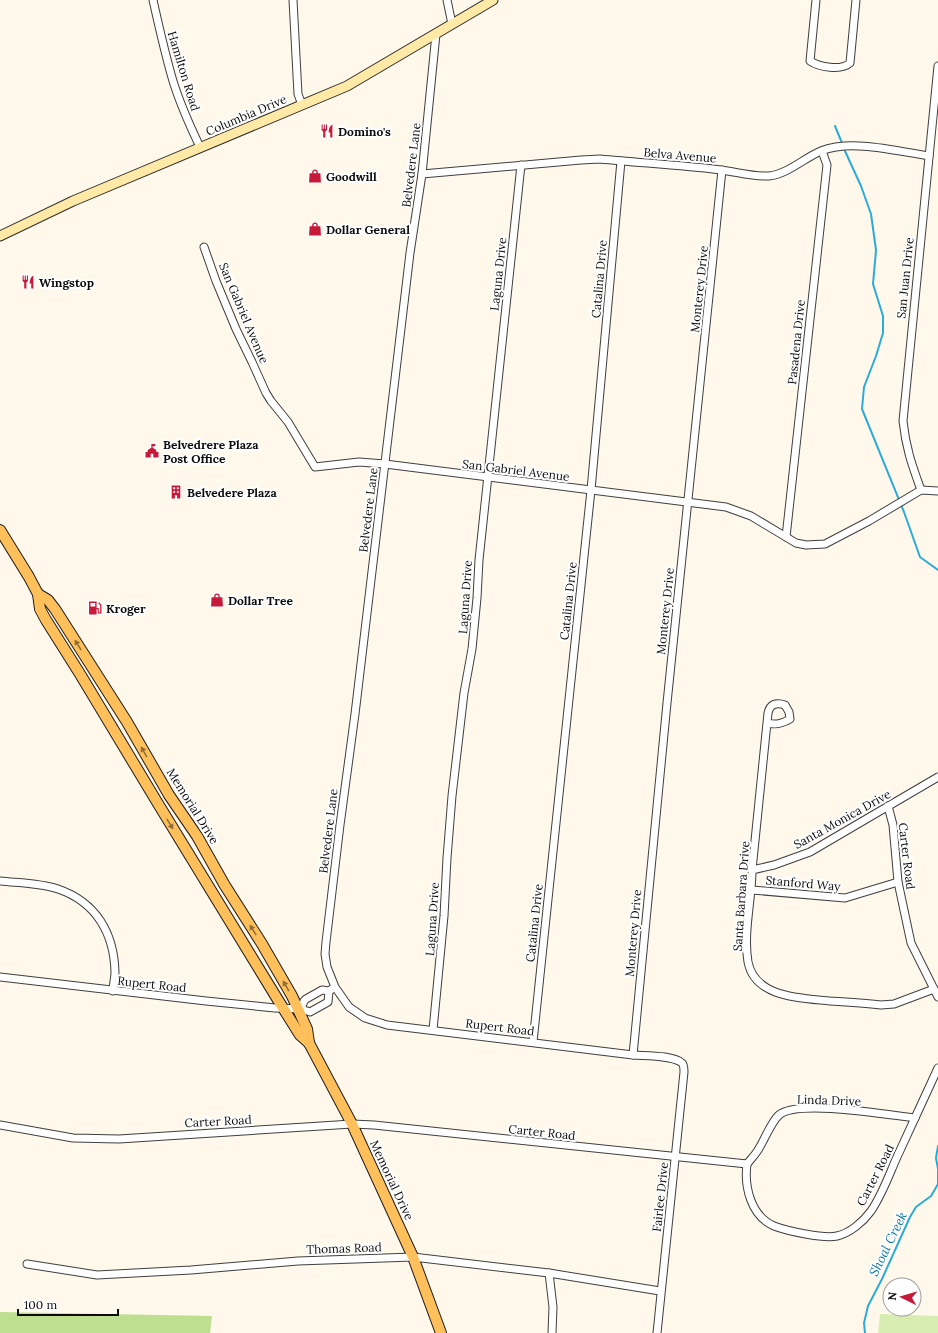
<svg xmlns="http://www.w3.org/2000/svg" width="938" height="1333" font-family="Lora,serif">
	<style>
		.green { fill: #d8edb1 }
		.forest { fill: #bedf8f }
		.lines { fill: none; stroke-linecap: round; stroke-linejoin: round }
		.stream { stroke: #2babd8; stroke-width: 2 }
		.street-casing { stroke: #3f3f3f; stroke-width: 9 }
		.secondary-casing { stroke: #2e2e2e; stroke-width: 11 }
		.primary-casing { stroke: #1d1d1d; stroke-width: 12 }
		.street { stroke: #fff; stroke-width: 7 }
		.secondary { stroke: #ffe9a6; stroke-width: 9 }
		.primary { stroke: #ffc05b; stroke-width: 10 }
		.oneway { fill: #926f37 }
		.labels { text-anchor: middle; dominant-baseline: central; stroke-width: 4; stroke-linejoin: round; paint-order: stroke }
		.street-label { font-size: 12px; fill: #0c0c0c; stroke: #fff }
		.poi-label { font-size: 12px; font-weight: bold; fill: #0c0c0c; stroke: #fff; text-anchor: start }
		.water-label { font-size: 13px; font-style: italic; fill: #0b79a7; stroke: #fff }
	</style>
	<rect width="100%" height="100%" fill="#fff8eb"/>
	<!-- green -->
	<path class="green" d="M880 1314 938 1316V1333H878Z"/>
	<!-- forest -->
	<path class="forest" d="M0 1312 212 1316 210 1333H0Z"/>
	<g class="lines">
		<!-- stream -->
		<g class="stream">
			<path d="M835 126 842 143"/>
			<path d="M845 151 861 186 871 214 876 250 873 284 883 316V333L876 356 864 387 862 409 904 512 920 557 938 570"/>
			<path d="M938 1146 936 1158 938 1169"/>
			<path d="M865 1333 864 1323 868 1306 882 1279 910 1217 916 1207 931 1196 938 1184V1170"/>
		</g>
		<!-- street casing -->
		<g class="street-casing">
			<g id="street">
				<path d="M153 0C159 27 165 54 173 81 180 104 190 126 200 147"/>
				<path d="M293 0 298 94 302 105"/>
				<path d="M447 0 452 24"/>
				<path d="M816 0 810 61C819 67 841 71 850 63L856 0"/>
				<path d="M436 34 422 174 410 253 355 714 340 825 326 942 325 954 327 967 335 987 349 1007 365 1018 387 1025 633 1055C645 1056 673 1055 682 1063 684 1065 684 1069 684 1072L657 1333"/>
				<path d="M422 174 581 160 600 159C641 163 681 165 721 170 737 172 753 177 769 176 788 174 804 158 821 151 852 139 896 151 929 156"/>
				<path d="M204 247 216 281 236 329 252 362 266 393 271 401 288 422 315 467 359 462 385 464 726 507 751 516 796 543 806 545 825 544 869 521 921 490 938 491"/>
				<path d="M921 490C912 465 906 449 903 421L938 66"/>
				<path d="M786 537 827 165 822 151"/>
				<path d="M767 723C776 725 782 724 790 719L789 712 785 705C776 702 770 704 768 713L752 870C752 900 743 932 748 962 755 998 801 998 830 1001 847 1002 864 1003 881 1005L894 1004 934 989"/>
				<path d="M888 806 893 825 898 882 911 943 938 997"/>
				<path d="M752 870 774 865 810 852 938 777"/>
				<path d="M0 881C19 883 40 883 58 889 96 902 114 933 115 972 115 978 113 985 113 991"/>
				<path d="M752 890 845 898 898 882"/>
				<path d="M0 977 206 1001 275 1008 301 1009 310 1012 328 1002 329 991"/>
				<path d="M301 1009 304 1001 306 999 322 990 329 991 332 989"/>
				<path d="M433 1030 444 916 447 858 452 796 464 693 472 649 477 598 479 560 521 165"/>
				<path d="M533 1042 591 490 621 161"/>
				<path d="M633 1055 667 703 722 170"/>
				<path d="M0 1125 73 1138 119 1139 352 1124 374 1125 747 1164"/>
				<path d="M747 1164C744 1187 751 1216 774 1226 787 1231 824 1239 837 1236 850 1233 863 1222 871 1211 882 1195 889 1175 897 1157 911 1127 924 1098 938 1068"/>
				<path d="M747 1164C751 1159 755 1155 758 1150 764 1141 771 1122 779 1115 797 1099 889 1115 915 1118"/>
				<path d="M27 1264 97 1275 191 1270 298 1261 413 1257 549 1273 660 1291"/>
				<path d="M549 1273 553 1307 552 1333"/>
			</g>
		</g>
		<!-- secondary casing -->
		<g class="secondary-casing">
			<path id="secondary" d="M0 236 73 201 347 86 493 0"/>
		</g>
		<!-- primary casing -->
		<g class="primary-casing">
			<g id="primary">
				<path d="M0 530 29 577 38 594 40 609 46 620 80 674 157 802 278 1000 300 1035 309 1043"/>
				<path d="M38 594 48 600 55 609 127 722 169 795 197 836 224 884 262 944 292 996 307 1029 309 1043 352 1124 413 1257 441 1333"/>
			</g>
		</g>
		<!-- street -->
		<use href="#street" class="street"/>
		<!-- secondary -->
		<use href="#secondary" class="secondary"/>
		<!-- primary -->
		<use href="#primary" class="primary"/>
	</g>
	<!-- one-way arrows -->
	<defs><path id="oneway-solid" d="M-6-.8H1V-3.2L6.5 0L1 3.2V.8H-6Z"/></defs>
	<g class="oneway">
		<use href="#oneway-solid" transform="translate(78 645) rotate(-121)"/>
		<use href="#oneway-solid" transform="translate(144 752) rotate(-120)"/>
		<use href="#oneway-solid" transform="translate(170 824) rotate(58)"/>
		<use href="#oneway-solid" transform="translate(253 930) rotate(-122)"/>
		<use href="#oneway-solid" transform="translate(286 986) rotate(-120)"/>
	</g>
	<!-- icons -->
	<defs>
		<g id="restaurant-bare" transform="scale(1.08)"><path d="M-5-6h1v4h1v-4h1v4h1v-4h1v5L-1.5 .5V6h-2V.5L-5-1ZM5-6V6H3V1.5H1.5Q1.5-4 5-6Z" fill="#c71939" stroke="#fff" stroke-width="2.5" paint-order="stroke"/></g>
		<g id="shop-bare" transform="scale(1.08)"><path d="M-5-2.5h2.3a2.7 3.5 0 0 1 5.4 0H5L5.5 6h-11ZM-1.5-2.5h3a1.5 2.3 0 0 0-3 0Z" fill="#c71939" stroke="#fff" stroke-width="2.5" paint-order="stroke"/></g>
		<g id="civic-bare" transform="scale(1.08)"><path d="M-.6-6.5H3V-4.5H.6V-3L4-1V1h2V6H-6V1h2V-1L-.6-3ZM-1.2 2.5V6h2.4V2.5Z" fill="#c71939" stroke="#fff" stroke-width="2.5" paint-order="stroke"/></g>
		<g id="building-bare" transform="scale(1.08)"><path d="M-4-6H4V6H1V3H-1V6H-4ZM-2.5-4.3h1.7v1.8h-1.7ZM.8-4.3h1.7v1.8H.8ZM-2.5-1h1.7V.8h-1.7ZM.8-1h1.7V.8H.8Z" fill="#c71939" stroke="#fff" stroke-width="2.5" paint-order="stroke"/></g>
		<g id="fuel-bare" transform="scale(1.08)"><path d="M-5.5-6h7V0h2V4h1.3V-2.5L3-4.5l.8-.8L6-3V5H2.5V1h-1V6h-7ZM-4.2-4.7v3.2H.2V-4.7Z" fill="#c71939" stroke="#fff" stroke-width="2.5" paint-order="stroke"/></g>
	</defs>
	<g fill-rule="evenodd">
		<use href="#restaurant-bare" x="327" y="131"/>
		<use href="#shop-bare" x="315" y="176"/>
		<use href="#shop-bare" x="315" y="229"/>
		<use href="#restaurant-bare" x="28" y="282"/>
		<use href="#civic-bare" x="152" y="451"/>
		<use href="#building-bare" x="176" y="492"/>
		<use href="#shop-bare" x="217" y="600"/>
		<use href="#fuel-bare" x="95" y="608"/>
	</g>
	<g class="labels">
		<!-- street labels -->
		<g class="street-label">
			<text transform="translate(184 71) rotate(73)">Hamilton Road</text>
			<text transform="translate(246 115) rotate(-23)">Columbia Drive</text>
			<text transform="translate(680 155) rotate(5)">Belva Avenue</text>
			<text transform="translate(411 165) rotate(-83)">Belvedere Lane</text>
			<text transform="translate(498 274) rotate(-84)">Laguna Drive</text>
			<text transform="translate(905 278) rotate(-84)">San Juan Drive</text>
			<text transform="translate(599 279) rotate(-85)">Catalina Drive</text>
			<text transform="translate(699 289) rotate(-84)">Monterey Drive</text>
			<text transform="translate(244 313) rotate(67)">San Gabriel Avenue</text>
			<text transform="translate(796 342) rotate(-84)">Pasadena Drive</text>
			<text transform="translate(516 470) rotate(7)">San Gabriel Avenue</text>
			<text transform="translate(368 510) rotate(-83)">Belvedere Lane</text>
			<text transform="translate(465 597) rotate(-86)">Laguna Drive</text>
			<text transform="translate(568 601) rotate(-84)">Catalina Drive</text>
			<text transform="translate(665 611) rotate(-84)">Monterey Drive</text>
			<text transform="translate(193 806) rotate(58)">Memorial Drive</text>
			<text transform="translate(842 819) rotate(-29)">Santa Monica Drive</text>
			<text transform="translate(328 831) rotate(-83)">Belvedere Lane</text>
			<text transform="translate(907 856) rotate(83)">Carter Road</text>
			<text transform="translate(803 883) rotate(5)">Stanford Way</text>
			<text transform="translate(741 896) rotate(-86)">Santa Barbara Drive</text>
			<text transform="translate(432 919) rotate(-86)">Laguna Drive</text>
			<text transform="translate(534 923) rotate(-84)">Catalina Drive</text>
			<text transform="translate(633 933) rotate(-85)">Monterey Drive</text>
			<text transform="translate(152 984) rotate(6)">Rupert Road</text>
			<text transform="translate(500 1027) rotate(7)">Rupert Road</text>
			<text transform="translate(829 1100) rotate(2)">Linda Drive</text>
			<text transform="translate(218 1121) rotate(-3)">Carter Road</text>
			<text transform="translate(542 1132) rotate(6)">Carter Road</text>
			<text transform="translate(875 1175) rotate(-63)">Carter Road</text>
			<text transform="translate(392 1180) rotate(65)">Memorial Drive</text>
			<text transform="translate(660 1197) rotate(-84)">Fairlee Drive</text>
			<text transform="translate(344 1248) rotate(-2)">Thomas Road</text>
		</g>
		<!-- poi labels -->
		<g class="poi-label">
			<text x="338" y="131">Domino's</text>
			<text x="326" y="176">Goodwill</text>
			<text x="326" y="229">Dollar General</text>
			<text x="39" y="282">Wingstop</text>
			<text x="163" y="444">Belvedrere Plaza<tspan x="163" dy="14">Post Office</tspan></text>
			<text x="187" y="492">Belvedere Plaza</text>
			<text x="228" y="600">Dollar Tree</text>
			<text x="106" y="608">Kroger</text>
		</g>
		<!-- water labels -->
		<g class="water-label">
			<text transform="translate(888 1244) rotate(-64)">Shoal Creek</text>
		</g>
	</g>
	<!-- north arrow -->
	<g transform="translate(902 1297) rotate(275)"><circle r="19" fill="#ffffff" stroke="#9e9e9e"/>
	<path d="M0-3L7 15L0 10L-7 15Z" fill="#c71939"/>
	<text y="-6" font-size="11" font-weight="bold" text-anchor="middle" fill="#0c0c0c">N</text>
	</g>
	<!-- scale -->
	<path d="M18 1309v6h100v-6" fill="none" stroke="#0c0c0c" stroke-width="2"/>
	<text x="24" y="1309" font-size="12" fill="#0c0c0c" stroke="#ffffff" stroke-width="3" paint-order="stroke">100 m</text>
</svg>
